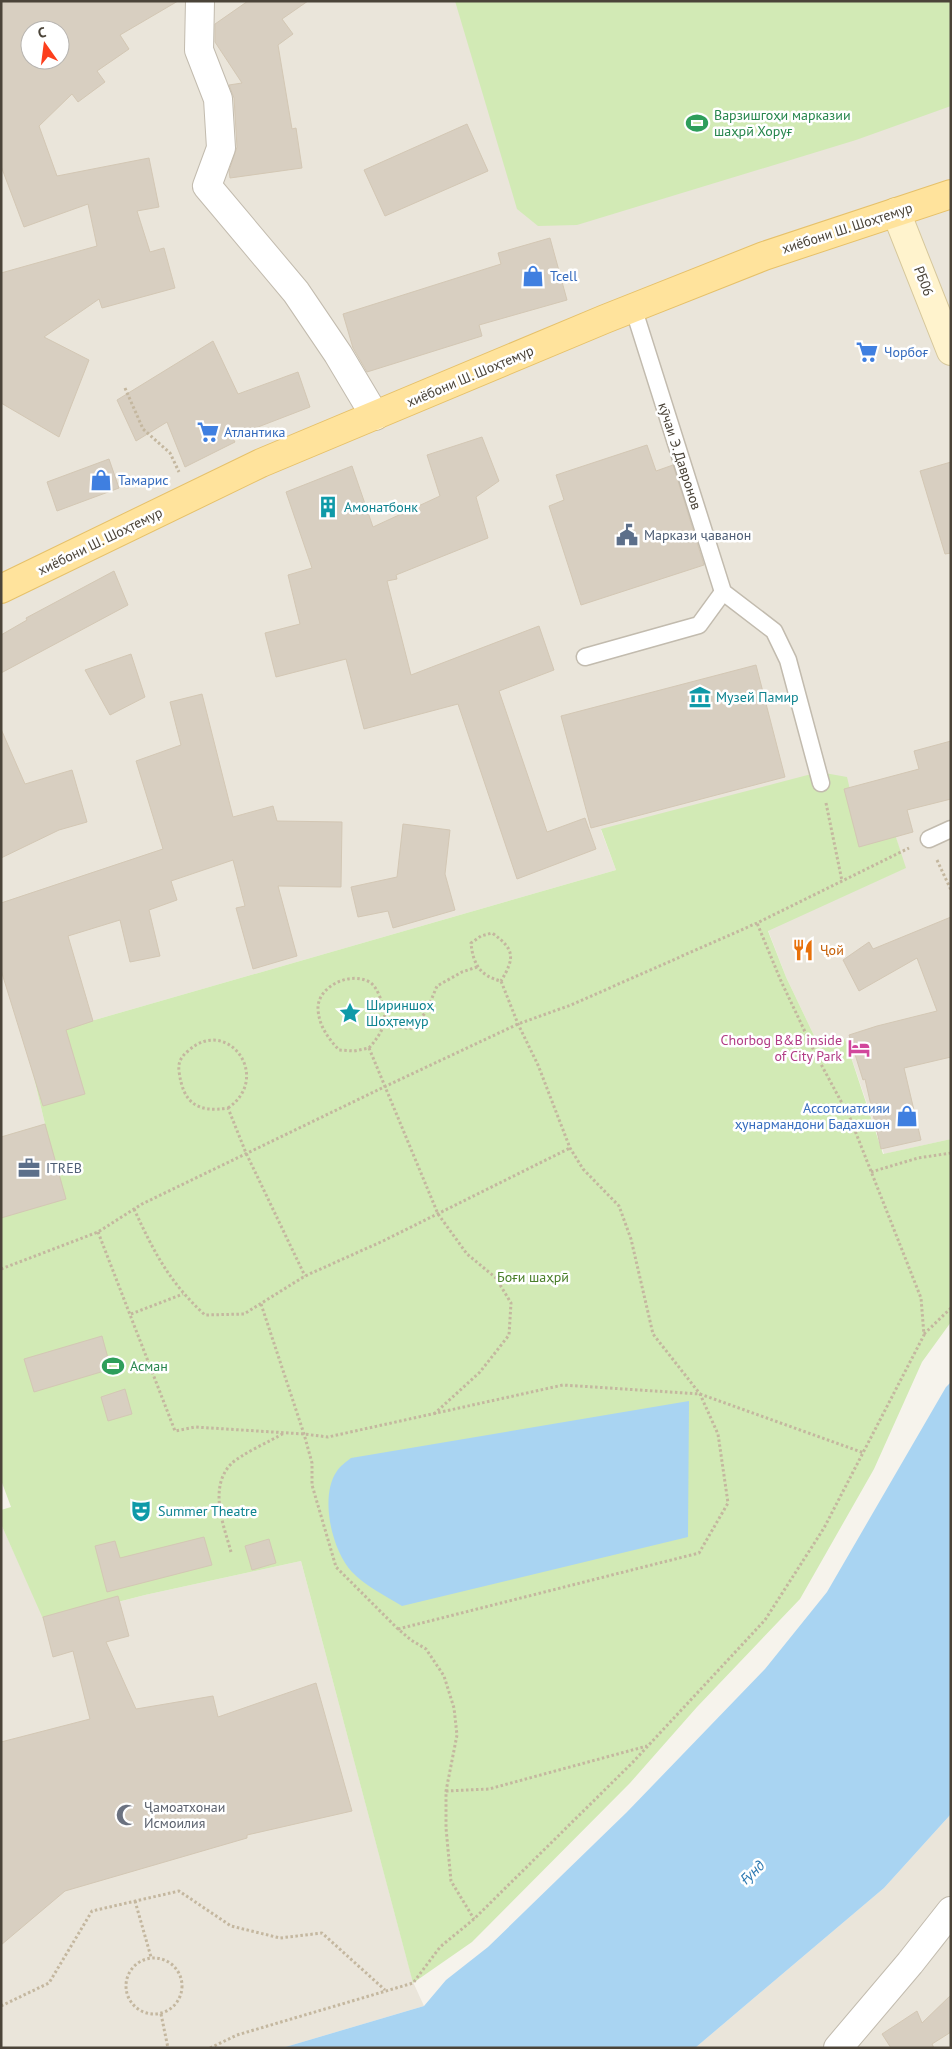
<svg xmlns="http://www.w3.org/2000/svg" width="952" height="2049" font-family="'PT Sans',sans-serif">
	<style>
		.residential { fill: #eae5da; fill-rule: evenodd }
		.green { fill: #d2eab5 }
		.water { fill: #a9d4f2 }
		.building { fill: #d8cfc1; stroke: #d3c7b4; fill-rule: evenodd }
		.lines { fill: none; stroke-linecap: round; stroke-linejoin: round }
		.service-casing { stroke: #c2bbae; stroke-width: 19 }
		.minor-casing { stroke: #c2bbae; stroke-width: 30 }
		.tertiary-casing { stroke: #c2bbae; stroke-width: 30 }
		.secondary-casing { stroke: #d6c79b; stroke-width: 30 }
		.primary-casing { stroke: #e6c16a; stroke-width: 30 }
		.path { stroke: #c4b79f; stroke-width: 3; stroke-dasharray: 2.5 2.5; stroke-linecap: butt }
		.service { stroke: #fff; stroke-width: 16 }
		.minor { stroke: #fff; stroke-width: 28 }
		.tertiary { stroke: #fff; stroke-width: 28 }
		.secondary { stroke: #fff3cd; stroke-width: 28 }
		.primary { stroke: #ffe39c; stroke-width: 28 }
		.labels { text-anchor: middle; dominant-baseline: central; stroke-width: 5; stroke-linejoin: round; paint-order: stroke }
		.leisure-label { font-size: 14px; fill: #27864d; stroke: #fff; text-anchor: start }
		.street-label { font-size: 14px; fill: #4b4439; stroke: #fff }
		.shop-label { font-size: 14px; fill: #366cbe; stroke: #fff; text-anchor: start }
		.culture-label { font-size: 14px; fill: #0d838f; stroke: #fff; text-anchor: start }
		.service-label { font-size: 14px; fill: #4e5e75; stroke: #fff; text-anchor: start }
		.food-label { font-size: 14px; fill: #c56008; stroke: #fff; text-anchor: start }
		.hotel-label { font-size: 14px; fill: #b23c85; stroke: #fff; text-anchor: end }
		.park-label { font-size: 14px; fill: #4a7f2a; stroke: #fff }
		.worship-label { font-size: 14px; fill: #5b616d; stroke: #fff; text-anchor: start }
		.water-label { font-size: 15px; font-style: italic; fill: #2e7ab2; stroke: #fff }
	</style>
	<rect width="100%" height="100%" fill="#f6f3ec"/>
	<!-- residential -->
	<g class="residential">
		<path d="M1 1H951V1139L884 1154 845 1039 820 1048 786 977 768 930 905 868 893 828 601 830 616 870 25 1040 45 1124 1 1137ZM30 30H60V60H30Z"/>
		<path d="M1 1524 45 1621 145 1595 301 1561 413 1982 424 2006 282 2048H1Z"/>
		<path d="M951 1814V2048H695L884 1888Z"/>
	</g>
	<!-- green -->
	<g class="green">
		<path d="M455 1H951V106L856 140 577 225 538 226 517 209Z"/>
		<path d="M819 772 847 777 861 836 893 828 906 868 768 931 786 977 820 1048 845 1039 883 1154 951 1139V1322L922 1362 874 1469 800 1599 697 1707 630 1783 472 1942 413 1983 301 1561 145 1595 44 1621 1 1524V1510L11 1507 1 1480V1137L45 1124 25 1040 616 870 601 829Z"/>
	</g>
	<!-- water -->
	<g class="water">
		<path d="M951 1382V1814L884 1888 695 2048H282L424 2006 446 1980 488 1947 627 1812 765 1669 827 1592 946 1387Z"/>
		<path d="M689 1401 688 1537 402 1606C386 1596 365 1586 352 1572 332 1551 319 1496 337 1471 340 1466 346 1462 351 1458Z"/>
	</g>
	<!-- building -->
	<g class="building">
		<path d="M1 1H178L120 35 129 49 97 71 105 82 78 102 72 94 39 126 57 176 149 158 159 207 137 211 150 252 164 248 175 288 102 308 99 299 44 337 89 360 59 437 1 403V273L97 246 88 204 24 227 1 166ZM30 30H60V60H30Z"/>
		<path d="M248 1H308L282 19 293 34 278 45 292 129 296 128 302 168 230 178 229 171 237 147 234 98 229 85 242 83 215 42V24Z"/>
		<path d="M467 124 488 171 385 216 364 170Z"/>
		<path d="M550 238 567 300 479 325 482 336 367 372 353 348 343 314 501 264 498 253Z"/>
		<path d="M213 341 238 394 298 372 310 407 232 437 235 442 185 467 167 422 136 441 117 400Z"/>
		<path d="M482 437 499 481 476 497 488 538 396 575 397 579 387 581 411 675 539 626 554 670 499 691 547 832 585 818 596 849 517 879 458 704 364 729 346 659 276 677 265 633 300 624 288 575 312 568 286 492 352 466 373 527 440 496 427 455Z"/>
		<path d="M647 445 656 471 673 465 704 565 581 605 549 506 564 500 556 475Z"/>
		<path d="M109 459 119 488 57 511 47 482Z"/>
		<path d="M951 462V553L945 554 920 471Z"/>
		<path d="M114 571 128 605 1 673V635L27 620 26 618Z"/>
		<path d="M131 654 145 697 110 715 85 670Z"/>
		<path d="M756 665 785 777 591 828 561 716Z"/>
		<path d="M202 694 233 817 273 806 277 821 342 822 341 887 278 886 297 956 253 969 236 908 245 906 233 860 171 881 177 900 149 910 160 956 130 962 120 920 68 936 93 1021 66 1030 85 1094 43 1106 1 970V903L163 849 136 761 181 745 170 702Z"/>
		<path d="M1 729 25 784 72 770 87 822 59 830 1 858Z"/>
		<path d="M951 741V799L907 810 913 832 859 847 844 789 919 769 914 751Z"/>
		<path d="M403 824 450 830 445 874 455 910 393 928 388 911 358 917 351 887 397 877Z"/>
		<path d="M951 917V1057L904 1068 921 1140 881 1149 865 1079 863 1080 849 1035 877 1026 937 1011 917 958 859 991 843 960 869 942 873 949Z"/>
		<path d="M45 1124 66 1199 1 1218V1137Z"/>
		<path d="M102 1336 111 1369 34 1392 24 1359Z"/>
		<path d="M125 1389 132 1414 108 1421 101 1397Z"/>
		<path d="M204 1537 212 1565 107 1592 95 1546 115 1541 120 1558Z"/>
		<path d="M269 1539 276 1563 252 1570 245 1546Z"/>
		<path d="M118 1596 129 1636 106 1642 136 1709 213 1696 218 1717 316 1683 352 1811 247 1835V1838L65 1891 1 1945V1742L90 1719 73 1651 53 1657 43 1617Z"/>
		<path d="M951 1995V2032L932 2044 934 2048H891L882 2034 917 2011 922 2023Z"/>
	</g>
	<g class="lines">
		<!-- service casing -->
		<g class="service-casing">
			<g id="service">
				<path d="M633 307 723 592 774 631 788 660 821 783"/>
				<path d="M585 657 699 625 723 592"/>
				<path d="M929 839 951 829"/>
			</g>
		</g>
		<!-- minor casing -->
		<g class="minor-casing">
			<path id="minor" d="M200 1 199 50 218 99 221 148 207 186 296 292 338 354 375 416"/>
		</g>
		<!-- tertiary casing -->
		<g class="tertiary-casing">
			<path id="tertiary" d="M838 2048 910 1963 951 1911"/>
		</g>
		<!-- secondary casing -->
		<g class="secondary-casing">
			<path id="secondary" d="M896 212 951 351"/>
		</g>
		<!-- primary casing -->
		<g class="primary-casing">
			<path id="primary" d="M1 589 261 463 605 319 764 256 951 194"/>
		</g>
		<!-- path -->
		<g class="path">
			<path d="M125 388 143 429 170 453 179 472"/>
			<path d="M826 803 842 881"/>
			<path d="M937 860 951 890"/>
			<path d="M385 1025 413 1029 427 1010 437 986 462 972 477 967"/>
			<path d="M369 1048C381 1034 389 1022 382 1003 380 997 377 988 371 983 352 970 317 986 318 1009 319 1026 328 1038 339 1050L354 1051 369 1048 438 1214 467 1254 496 1278 511 1303 509 1335 480 1372 434 1414"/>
			<path d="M228 1108C273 1077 227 1015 188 1051 181 1057 178 1062 179 1071 183 1103 197 1113 228 1108L246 1153 305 1276"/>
			<path d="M871 1172 918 1158 951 1153"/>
			<path d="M134 1209C154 1252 169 1282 205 1315L244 1314 305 1276 383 1241 570 1148"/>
			<path d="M98 1232 175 1431 195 1427 304 1434 328 1437 563 1385 700 1394 864 1453"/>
			<path d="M1 1269 98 1232 142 1204 384 1087 518 1024 571 1005 757 923 909 848"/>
			<path d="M261 1304 304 1434 312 1463V1485L336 1567 398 1629 411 1640 426 1649 444 1676 454 1708 457 1735 446 1791V1828L451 1881 474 1919"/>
			<path d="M131 1314 183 1294"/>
			<path d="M924 1334 951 1308"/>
			<path d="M231 1552C224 1526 208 1488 231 1464 241 1454 271 1441 284 1433"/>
			<path d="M398 1629 699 1553 728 1503 718 1434 700 1394 653 1334 631 1239 619 1206 583 1169 570 1148 538 1065 518 1024 501 981C480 976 473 964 471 943L481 936 492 933C515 949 515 958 501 981"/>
			<path d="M446 1791 489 1789 647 1746"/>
			<path d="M135 1901 151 1957"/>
			<circle cx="154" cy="1986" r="28"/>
			<path d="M1 2006 49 1983 92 1911 179 1891 231 1926 280 1938 322 1933 385 1990"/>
			<path d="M161 2014 168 2048"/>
			<path d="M210 2048 237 2035 413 1983 440 1947 474 1919 633 1762 765 1620 824 1528 924 1335 921 1298 850 1118 815 1053 781 981 757 923"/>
		</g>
		<!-- service -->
		<use href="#service" class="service"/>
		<!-- minor -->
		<use href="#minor" class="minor"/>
		<!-- tertiary -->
		<use href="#tertiary" class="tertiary"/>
		<!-- secondary -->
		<use href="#secondary" class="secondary"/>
		<!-- primary -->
		<use href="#primary" class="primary"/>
	</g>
	<!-- icons -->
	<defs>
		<g id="stadium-bare" transform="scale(1.725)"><path d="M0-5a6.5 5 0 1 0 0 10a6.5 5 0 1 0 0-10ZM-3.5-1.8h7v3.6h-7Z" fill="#2e9e5b" stroke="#fff" stroke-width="2.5" paint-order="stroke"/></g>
		<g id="shop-bare" transform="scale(1.725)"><path d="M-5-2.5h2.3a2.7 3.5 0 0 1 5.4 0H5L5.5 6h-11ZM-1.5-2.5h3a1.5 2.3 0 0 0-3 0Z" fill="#3f7fe0" stroke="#fff" stroke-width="2.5" paint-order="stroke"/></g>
		<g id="supermarket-bare" transform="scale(1.725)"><path d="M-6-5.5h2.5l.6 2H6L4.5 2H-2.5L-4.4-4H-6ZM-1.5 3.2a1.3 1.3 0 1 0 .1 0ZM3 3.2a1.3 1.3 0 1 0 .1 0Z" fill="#3f7fe0" stroke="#fff" stroke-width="2.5" paint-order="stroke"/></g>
		<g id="building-bare" transform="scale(1.725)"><path d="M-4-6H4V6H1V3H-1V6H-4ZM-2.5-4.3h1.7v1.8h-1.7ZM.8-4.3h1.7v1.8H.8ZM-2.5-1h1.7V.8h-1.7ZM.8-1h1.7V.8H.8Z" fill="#0f9aa8" stroke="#fff" stroke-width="2.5" paint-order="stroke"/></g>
		<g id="civic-bare" transform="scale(1.725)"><path d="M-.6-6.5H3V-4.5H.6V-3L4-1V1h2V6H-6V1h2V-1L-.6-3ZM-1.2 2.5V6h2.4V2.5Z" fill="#5c6f8a" stroke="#fff" stroke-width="2.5" paint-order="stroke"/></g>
		<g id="museum-bare" transform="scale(1.725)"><path d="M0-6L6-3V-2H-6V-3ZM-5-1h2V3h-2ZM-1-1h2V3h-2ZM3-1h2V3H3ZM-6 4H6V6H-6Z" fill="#0f9aa8" stroke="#fff" stroke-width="2.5" paint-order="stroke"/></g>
		<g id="restaurant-bare" transform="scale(1.725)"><path d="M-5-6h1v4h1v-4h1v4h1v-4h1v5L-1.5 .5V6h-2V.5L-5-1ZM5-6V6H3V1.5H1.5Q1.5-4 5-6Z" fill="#e8710a" stroke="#fff" stroke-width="2.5" paint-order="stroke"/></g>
		<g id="sight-bare" transform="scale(1.725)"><path d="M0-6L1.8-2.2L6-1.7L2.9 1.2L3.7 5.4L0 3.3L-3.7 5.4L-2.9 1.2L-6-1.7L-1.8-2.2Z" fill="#0f9aa8" stroke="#fff" stroke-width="2.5" paint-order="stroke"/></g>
		<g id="hotel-bare" transform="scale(1.725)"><path d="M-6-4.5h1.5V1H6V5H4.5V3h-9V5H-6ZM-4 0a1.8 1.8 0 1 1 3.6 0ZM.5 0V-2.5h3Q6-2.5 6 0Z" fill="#d1479c" stroke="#fff" stroke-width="2.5" paint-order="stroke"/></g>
		<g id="office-bare" transform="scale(1.725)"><path d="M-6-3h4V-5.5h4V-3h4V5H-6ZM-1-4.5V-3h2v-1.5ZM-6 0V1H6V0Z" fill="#5c6f8a" stroke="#fff" stroke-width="2.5" paint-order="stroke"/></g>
		<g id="theatre-bare" transform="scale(1.725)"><path d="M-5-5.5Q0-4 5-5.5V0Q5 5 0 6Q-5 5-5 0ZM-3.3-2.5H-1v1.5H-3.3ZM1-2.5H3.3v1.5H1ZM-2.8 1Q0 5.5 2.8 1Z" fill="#0f9aa8" stroke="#fff" stroke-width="2.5" paint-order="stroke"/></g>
		<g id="mosque-bare" transform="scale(1.725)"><path d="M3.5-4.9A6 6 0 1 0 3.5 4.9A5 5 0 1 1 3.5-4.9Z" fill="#6b7280" stroke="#fff" stroke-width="2.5" paint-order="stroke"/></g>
	</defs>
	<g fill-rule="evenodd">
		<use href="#stadium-bare" x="697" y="123"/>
		<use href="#shop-bare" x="533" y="276"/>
		<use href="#supermarket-bare" x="867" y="352"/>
		<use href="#supermarket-bare" x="208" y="432"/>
		<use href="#shop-bare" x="101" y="480"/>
		<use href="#building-bare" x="328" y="507"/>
		<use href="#civic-bare" x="627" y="535"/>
		<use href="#museum-bare" x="700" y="697"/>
		<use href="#restaurant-bare" x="803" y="950"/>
		<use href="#sight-bare" x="350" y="1013"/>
		<use href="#hotel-bare" x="859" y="1048"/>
		<use href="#shop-bare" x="907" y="1116"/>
		<use href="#office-bare" x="29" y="1168"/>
		<use href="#stadium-bare" x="113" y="1366"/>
		<use href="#theatre-bare" x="141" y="1511"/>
		<use href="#mosque-bare" x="127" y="1815"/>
	</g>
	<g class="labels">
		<!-- leisure labels -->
		<g class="leisure-label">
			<text x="714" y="115">Варзишгоҳи марказии<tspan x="714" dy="16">шаҳрӣ Хоруғ</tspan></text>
			<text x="130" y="1366">Асман</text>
		</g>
		<!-- street labels -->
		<g class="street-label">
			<text transform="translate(847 228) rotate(-18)">хиёбони Ш. Шоҳтемур</text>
			<text transform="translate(924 281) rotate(69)">РБ06</text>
			<text transform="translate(470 376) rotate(-23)">хиёбони Ш. Шоҳтемур</text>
			<text transform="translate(680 456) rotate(72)">кӯчаи Э. Давронов</text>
			<text transform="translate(100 541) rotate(-26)">хиёбони Ш. Шоҳтемур</text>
		</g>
		<!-- shop labels -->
		<g class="shop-label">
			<text x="550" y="276">Tcell</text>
			<text x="884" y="352">Чорбоғ</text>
			<text x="224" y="432">Атлантика</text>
			<text x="118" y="480">Тамарис</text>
			<text x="890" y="1108" text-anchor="end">Ассотсиатсияи<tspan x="890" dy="16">ҳунармандони Бадахшон</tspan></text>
		</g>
		<!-- culture labels -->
		<g class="culture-label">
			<text x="344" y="507">Амонатбонк</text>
			<text x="716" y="697">Музей Памир</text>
			<text x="366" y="1005">Шириншоҳ<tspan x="366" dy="16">Шоҳтемур</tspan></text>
			<text x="158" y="1511">Summer Theatre</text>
		</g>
		<!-- service labels -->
		<g class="service-label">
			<text x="644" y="535">Маркази ҷаванон</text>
			<text x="46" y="1168">ITREB</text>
		</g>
		<!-- food labels -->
		<g class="food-label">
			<text x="820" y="950">Ҷой</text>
		</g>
		<!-- hotel labels -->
		<g class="hotel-label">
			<text x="842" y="1040">Chorbog B&amp;B inside<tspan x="842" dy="16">of City Park</tspan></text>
		</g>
		<!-- park labels -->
		<g class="park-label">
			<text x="533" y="1277">Боғи шаҳрӣ</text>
		</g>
		<!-- worship labels -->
		<g class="worship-label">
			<text x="144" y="1807">Ҷамоатхонаи<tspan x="144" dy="16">Исмоилия</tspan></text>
		</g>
		<!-- water labels -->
		<g class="water-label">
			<text transform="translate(752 1872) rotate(-44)">Ғунд</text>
		</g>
	</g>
	<!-- border -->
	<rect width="952" height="2049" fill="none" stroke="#4b4439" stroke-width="5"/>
	<!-- north arrow -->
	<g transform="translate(45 45) rotate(346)"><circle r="24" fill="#ffffff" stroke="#b7b4b0"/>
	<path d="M0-4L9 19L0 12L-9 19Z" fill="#fc3f1d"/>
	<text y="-8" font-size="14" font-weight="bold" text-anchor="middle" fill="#4b4439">С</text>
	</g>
</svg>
